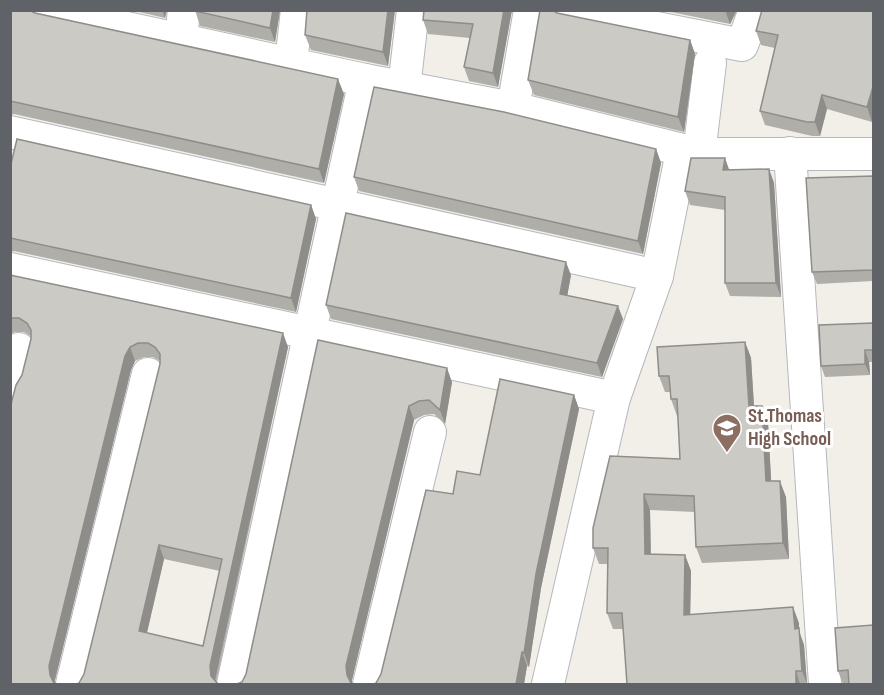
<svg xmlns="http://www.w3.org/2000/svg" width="884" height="695" font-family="'Sofia Sans Condensed',sans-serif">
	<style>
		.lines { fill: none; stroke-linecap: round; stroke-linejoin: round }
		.street-casing { stroke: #b5b8bc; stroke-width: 34 }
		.street { stroke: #fff; stroke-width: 32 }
		.wall { fill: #afaea9; fill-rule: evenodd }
		.shaded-wall { fill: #8f8d8a }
		.building { fill: #cccac5; stroke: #8f8d8a; stroke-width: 1.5; fill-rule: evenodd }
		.labels { text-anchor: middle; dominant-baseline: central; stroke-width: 6; stroke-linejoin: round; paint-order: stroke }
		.education-label { font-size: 20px; font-weight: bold; fill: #785e54; stroke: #fff; text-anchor: start }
	</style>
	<rect width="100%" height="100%" fill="#f1efe8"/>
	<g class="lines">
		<!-- street casing -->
		<g class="street-casing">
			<g id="street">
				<path d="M44 10 365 80 513 108 699 154H874"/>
				<path d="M566 10 742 45 755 10"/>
				<path d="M181 39 184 10"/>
				<path d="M291 63 297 10"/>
				<path d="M404 88 413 10"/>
				<path d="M513 108 530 10"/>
				<path d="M10 132 657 276"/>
				<path d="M790 153 825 684"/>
				<path d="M699 154 710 63"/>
				<path d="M10 269 614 398"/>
				<path d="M10 385 19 349"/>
				<path d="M72 684 148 374"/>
				<path d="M233 684 365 80"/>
				<path d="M369 684 430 432"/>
				<path d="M548 684 614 398 657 276 682 152"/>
			</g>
		</g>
		<!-- street -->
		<use href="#street" class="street"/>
	</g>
	<!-- wall -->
	<g class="wall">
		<path d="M10 10 35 13 344 94 324 183 14 114 10 115Z"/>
		<path d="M131 10H167L165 18Z"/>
		<path d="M195 10H280L275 42 200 26Z"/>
		<path d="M307 10H395L388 66 311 50 305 35Z"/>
		<path d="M424 10H512L498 87 469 81 464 67 470 38 428 34 423 20Z"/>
		<path d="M661 10H737L730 24Z"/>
		<path d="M873 10V117L872 122 827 109 820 136H812L765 125 760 111 775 48 761 45 756 31Z"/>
		<path d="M557 13 690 40 695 54 684 132 534 95 528 80Z"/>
		<path d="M656 149 661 163 643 254 359 191 354 177Z"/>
		<path d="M10 168 311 205 316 219 296 312 14 251 10 252Z"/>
		<path d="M729 169H769L774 183 781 297 730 296 725 283V210L690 205 685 191Z"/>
		<path d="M873 176V281L817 284 812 272Z"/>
		<path d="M10 275 288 347 216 683H79L84 674 160 364V361L153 357H144L135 361 131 370 55 680V683L10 684 22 375 31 339V336L24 332H15L10 334ZM164 559 220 571 203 646 147 633Z"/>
		<path d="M571 275 567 296 623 319 602 377 331 319 326 305Z"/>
		<path d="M873 323V362H869L870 375 825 377 821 366Z"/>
		<path d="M318 340 452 382 445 424 434 414 424 415 414 420 352 680V683L242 682 246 674Z"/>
		<path d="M745 342 751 358 754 406H762L768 422 771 481 786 497 789 559 702 563 696 547 695 512 650 510 651 554 685 555 691 571 690 614 799 623V631L804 645 807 684H627L623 629H613L607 613 608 564H599L593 548V528L680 459 678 415 677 416 671 399 670 392H665L659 376Z"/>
		<path d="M574 395 579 409 541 588 529 667 527 666 524 684H374L376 683 381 674 453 494 480 475Z"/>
		<path d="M873 625 849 684H843L838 671Z"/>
	</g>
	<!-- shaded-wall -->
	<g class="shaded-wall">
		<path d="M162 10H167L165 18Z"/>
		<path d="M273 10H280L275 42 270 28Z"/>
		<path d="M388 10H395L388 66 383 52Z"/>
		<path d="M504 10H512L498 87 493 73Z"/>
		<path d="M725 10H737L730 24Z"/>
		<path d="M690 40 695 54 684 132 678 117Z"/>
		<path d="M338 79 344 94 324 183 319 169Z"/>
		<path d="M873 87V117L872 122 867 107Z"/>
		<path d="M822 95 827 109 820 136 815 122Z"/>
		<path d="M656 149 661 163 643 254 638 241Z"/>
		<path d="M725 158 730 172 723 170Z"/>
		<path d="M769 169 774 183 781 297 776 283Z"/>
		<path d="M311 205 316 219 296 312 291 298Z"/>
		<path d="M566 262 571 275 565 308 560 294Z"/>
		<path d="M618 306 623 319 602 377 597 363Z"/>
		<path d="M283 333 288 347 215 680 216 684 211 676 210 666Z"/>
		<path d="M745 342 751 358 755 422 749 406Z"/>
		<path d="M130 347 135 361 131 370 55 680V684L50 675 49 666 125 356Z"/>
		<path d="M865 350 869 362 870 375 865 364Z"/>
		<path d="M447 368 452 382 445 424 440 410Z"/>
		<path d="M574 395 579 409 541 588 529 667 524 653 536 574Z"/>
		<path d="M409 406 414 420 352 680V684L347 675 346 666Z"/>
		<path d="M762 406 768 422 772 497 766 481Z"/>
		<path d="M780 481 786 497 789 559 783 543Z"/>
		<path d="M644 494 650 510 651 570 645 554Z"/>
		<path d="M159 545 164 559 144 645 139 631Z"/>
		<path d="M685 555 691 571 690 631 684 615Z"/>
		<path d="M793 607 799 623V631L804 645 807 684 802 671 795 629Z"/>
		<path d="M522 652 527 666 524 684H516Z"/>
		<path d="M796 671 800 684H796Z"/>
	</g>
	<!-- building -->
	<g class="building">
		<path d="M10 10H29L35 13 338 79 319 169 10 101Z"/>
		<path d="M195 10H273L270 28 195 11Z"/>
		<path d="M307 10H388L383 52 305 35Z"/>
		<path d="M424 10H504L493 73 464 67 473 24 423 20Z"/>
		<path d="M540 10H552L557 13 690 40 678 117 528 80Z"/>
		<path d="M762 10H873V87L867 107 822 95 815 122H807L760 111 778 35 756 31Z"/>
		<path d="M374 87 504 112 656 149 638 241 354 177Z"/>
		<path d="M17 139 311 205 291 298 10 238V168Z"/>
		<path d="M691 158H725L723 170 769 169 776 283H725V197L685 191Z"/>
		<path d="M873 176V270L812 272 806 178Z"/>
		<path d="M346 213 566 262 560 294 618 306 597 363 326 305Z"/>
		<path d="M10 275 283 333 210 666 211 676 218 684H77L79 683 84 674 160 364V354L155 347 148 343H138L130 347 125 356 49 666 50 675 54 683 58 684H10V408L16 385 22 375 31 339V330L27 323 19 318H10ZM159 545 222 559 203 646 139 631Z"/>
		<path d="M873 323V350H865V364L821 366 819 325Z"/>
		<path d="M318 340 447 368 440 410 429 400 419 401 409 406 346 666 347 675 351 683 355 684H237L242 682 246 674Z"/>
		<path d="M745 342 749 406H762L766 481H780L783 543 696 547 694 496 644 494 645 554 685 555 684 615 793 607 795 629 799 628 802 671H796V684H627L622 613H607L608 548H593V528L610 456 680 459 677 399H671L669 376H659L657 347Z"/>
		<path d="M500 379 574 395 536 574 524 653 522 652 516 684H374L376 683 381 674 426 490 453 494 457 471 480 475Z"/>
		<path d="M873 625V684H849L848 670 838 671 835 628Z"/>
	</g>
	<!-- icons -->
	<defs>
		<g id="school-pin" transform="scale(1.5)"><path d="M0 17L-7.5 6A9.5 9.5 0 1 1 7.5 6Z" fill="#8d6e63" stroke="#fff"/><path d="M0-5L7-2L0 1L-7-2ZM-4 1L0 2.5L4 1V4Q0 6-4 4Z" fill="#fff"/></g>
	</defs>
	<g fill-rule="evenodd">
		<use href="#school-pin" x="727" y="428"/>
	</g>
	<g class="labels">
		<!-- education labels -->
		<g class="education-label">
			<text x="748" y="416">St.Thomas<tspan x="748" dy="23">High School</tspan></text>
		</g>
	</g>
	<!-- border -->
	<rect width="884" height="695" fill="none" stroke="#5f6368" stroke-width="24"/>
</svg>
